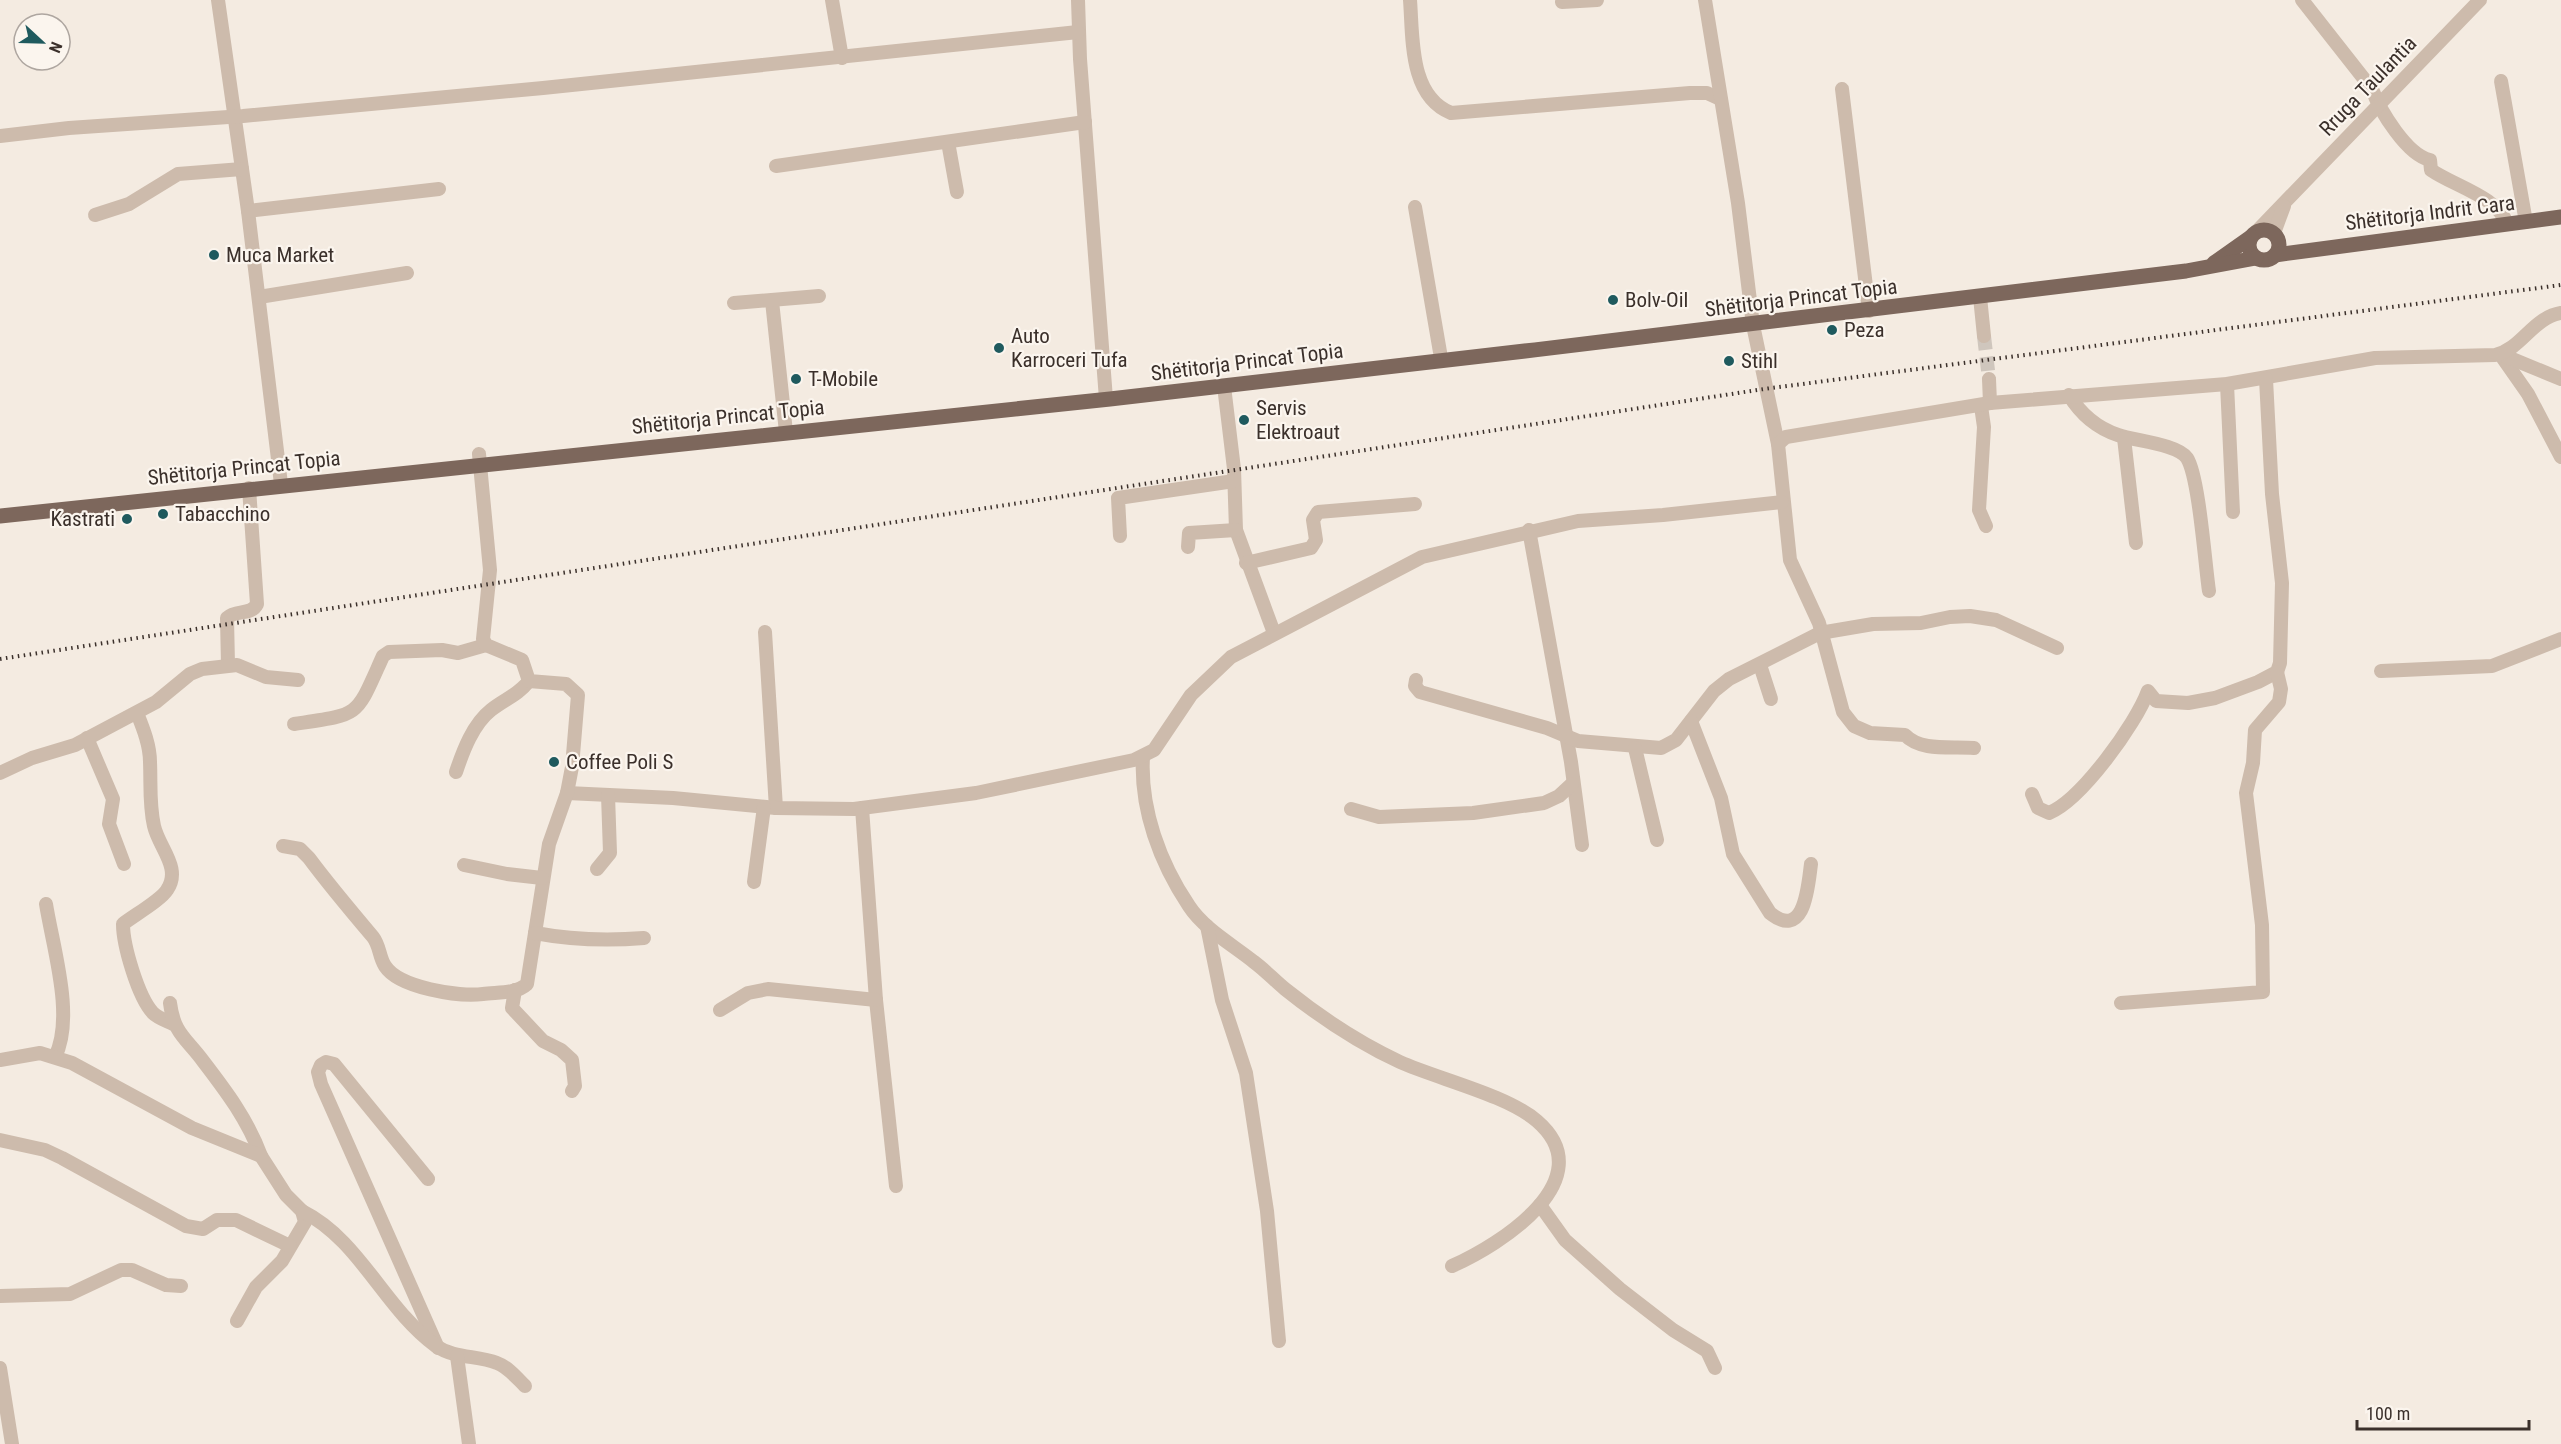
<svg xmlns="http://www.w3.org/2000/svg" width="2561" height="1444" font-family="'Roboto Condensed',sans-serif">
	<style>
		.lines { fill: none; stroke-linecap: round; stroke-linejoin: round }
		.minor-tunnel { stroke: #cfc6bd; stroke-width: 14; stroke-dasharray: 14 7; stroke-linecap: butt }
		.minor { stroke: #cdbbac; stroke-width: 14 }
		.major { stroke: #7d675c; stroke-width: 15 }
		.rail { stroke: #3b302b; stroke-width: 4; stroke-dasharray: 1.5 4.5; stroke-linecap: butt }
		.poi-dot { fill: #1f5a5e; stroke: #fbf5ee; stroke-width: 2 }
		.labels { text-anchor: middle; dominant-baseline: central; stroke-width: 4.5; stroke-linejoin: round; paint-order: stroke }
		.street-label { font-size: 21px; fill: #3b302b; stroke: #fbf5ee }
		.poi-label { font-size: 21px; fill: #3b302b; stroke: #fbf5ee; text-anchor: start }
	</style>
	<rect width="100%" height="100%" fill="#f4ebe1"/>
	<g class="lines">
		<!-- minor-tunnel -->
		<path class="minor-tunnel" d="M1984 336 1989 379"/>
		<!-- minor -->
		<g class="minor">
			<path d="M218 0 248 211 281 484"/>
			<path d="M832 0 842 58"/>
			<path d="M1078 0 1080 59 1106 399"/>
			<path d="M1410 0C1413 38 1409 96 1451 113L1690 93H1707L1720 99"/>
			<path d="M1705 0 1738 203 1753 325 1778 444 1790 560 1819 623 1843 712 1854 726 1870 733 1905 735C1921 752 1952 746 1974 748"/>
			<path d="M2302 0 2372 89C2380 111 2407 155 2430 160L2431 170C2454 186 2498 197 2507 224"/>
			<path d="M1562 2 1597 0"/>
			<path d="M2501 81 2526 222"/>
			<path d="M1842 89 1869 311"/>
			<path d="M0 136 69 128 243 116 543 88 1078 32"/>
			<path d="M948 142 957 192"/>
			<path d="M776 166 1085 122"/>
			<path d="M1415 207 1440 352"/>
			<path d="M248 211 439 189"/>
			<path d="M95 215 129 204 178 174 242 169"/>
			<path d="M2257 231 2480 0"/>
			<path d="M2274 233 2284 206"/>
			<path d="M259 297 407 273"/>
			<path d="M1980 297 1984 336"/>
			<path d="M772 301 786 432"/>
			<path d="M734 303 819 296"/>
			<path d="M2500 354 2528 394 2561 457"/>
			<path d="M2505 356 2561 379"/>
			<path d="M1989 379 1990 403"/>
			<path d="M2227 384 2233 512"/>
			<path d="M1224 386 1234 469 1236 530 1274 633"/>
			<path d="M2069 395C2080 413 2097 428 2118 435 2135 441 2177 444 2187 458 2199 477 2205 564 2209 591"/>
			<path d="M1981 406 1984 427 1979 510 1986 526"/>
			<path d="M2124 438 2136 543"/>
			<path d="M1778 444 1786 437 1990 403 2227 384 2375 358 2495 355C2522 349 2532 318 2561 313"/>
			<path d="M1529 530 1571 762 1582 845"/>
			<path d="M1120 536 1118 498 1234 481"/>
			<path d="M1188 547 1189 533 1236 530"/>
			<path d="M1246 563 1311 548 1316 540 1313 520 1318 512 1415 504"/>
			<path d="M765 632 776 808"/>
			<path d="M228 665 227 618C236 609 251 616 257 604L249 488"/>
			<path d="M1760 665 1771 699"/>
			<path d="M2381 671 2492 666 2561 639"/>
			<path d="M1416 680 1415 686 1420 692 1547 728 1578 741 1661 748 1676 740 1714 691 1729 679 1820 633 1873 624 1921 623 1950 617 1970 616 1996 620 2057 648"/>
			<path d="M137 713C143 728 150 745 150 762 151 784 149 804 154 826 159 848 182 868 167 890 161 900 133 916 123 924 123 945 138 997 153 1013 158 1018 167 1021 173 1024"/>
			<path d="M1691 721 1721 798 1733 854 1770 913C1805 941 1808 886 1811 864"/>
			<path d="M294 724C362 714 355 718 383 656L389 652 442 650 458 653 486 645"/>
			<path d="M87 738 113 799 109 824 124 864"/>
			<path d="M1635 748 1657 840"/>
			<path d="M1143 757C1140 809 1160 863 1189 906 1204 929 1233 945 1254 962 1265 970 1274 980 1285 989 1320 1017 1359 1043 1400 1062 1438 1079 1507 1095 1537 1121 1604 1179 1500 1245 1452 1266"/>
			<path d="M456 772C463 751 473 724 491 710 505 699 518 695 529 681"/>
			<path d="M0 773 32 758 75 745 156 702 190 674 202 669 237 665 266 677 298 680"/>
			<path d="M567 793 673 798 776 808 854 809 976 793 1134 760 1154 750 1191 695 1231 657 1422 557 1578 521 1663 515 1782 502"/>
			<path d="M2032 794 2038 808 2049 813C2081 800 2136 724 2148 691L2156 701 2188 703 2215 698 2258 682 2277 672 2280 663 2282 583 2272 494 2266 379"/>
			<path d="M862 808 876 1000 896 1186"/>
			<path d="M1351 809 1379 817 1473 813 1544 803 1559 796 1572 784"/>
			<path d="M283 846 300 849 309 858C329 885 351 911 373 937 380 946 379 957 385 966 399 988 459 997 483 994 498 992 516 994 527 984L549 844 567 793 572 767 578 695 566 684 529 681 522 660 486 645 483 639 490 570 479 454"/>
			<path d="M464 865 507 874 542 878"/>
			<path d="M597 869 610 853 608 795"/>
			<path d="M754 882 764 807"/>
			<path d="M46 904C53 948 75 1017 55 1057"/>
			<path d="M1207 926 1222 1000 1246 1073 1267 1211 1279 1341"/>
			<path d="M535 933C572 940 606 941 644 938"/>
			<path d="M515 990 512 1008 543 1041 561 1050 572 1060 575 1086 572 1091"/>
			<path d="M170 1003C174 1034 186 1038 203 1061 226 1091 248 1120 261 1156"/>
			<path d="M2121 1003 2263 992 2262 925 2246 793 2253 763 2255 730 2279 702 2281 689 2277 672"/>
			<path d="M720 1010 748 993 768 989 876 1000"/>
			<path d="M0 1060 40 1053 72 1063 192 1128 261 1156 286 1195 302 1211 305 1222 282 1261 256 1287 237 1321"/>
			<path d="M0 1140 45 1150 62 1158 186 1226 203 1229 217 1220H236L290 1246"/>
			<path d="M428 1179 334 1064 326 1062 321 1065 318 1072 321 1084 438 1348"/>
			<path d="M1540 1205 1565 1240 1620 1289 1673 1330 1707 1351 1715 1368"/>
			<path d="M302 1211C360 1240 384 1308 436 1346 455 1359 477 1355 497 1363 508 1367 517 1378 525 1386"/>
			<path d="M0 1296 70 1294 121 1270H132L166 1285 181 1286"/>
			<path d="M457 1356 469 1444"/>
			<path d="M0 1368 12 1444"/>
		</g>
		<!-- major -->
		<g class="major">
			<circle cx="2264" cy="245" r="15"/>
			<path d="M2275 255 2561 217"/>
			<path d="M2214 263 2251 237"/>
			<path d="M0 516C370 475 740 440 1110 399 1469 358 1827 316 2186 271L2256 258"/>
		</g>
		<!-- rail -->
		<path class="rail" d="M0 659 1764 389 2561 285"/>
	</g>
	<!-- markers -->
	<g class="poi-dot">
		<circle cx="214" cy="255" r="6"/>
		<circle cx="1613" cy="300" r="6"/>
		<circle cx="1832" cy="330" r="6"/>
		<circle cx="999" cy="348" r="6"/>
		<circle cx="1729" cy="361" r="6"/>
		<circle cx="796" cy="379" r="6"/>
		<circle cx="1244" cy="420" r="6"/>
		<circle cx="163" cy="514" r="6"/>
		<circle cx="127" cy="519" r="6"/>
		<circle cx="554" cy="762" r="6"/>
	</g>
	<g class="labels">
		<!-- street labels -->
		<g class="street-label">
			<text transform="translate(2368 86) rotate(-46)">Rruga Taulantia</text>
			<text transform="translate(2430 213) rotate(-7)">Shëtitorja Indrit Cara</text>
			<text transform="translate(1801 298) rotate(-7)">Shëtitorja Princat Topia</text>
			<text transform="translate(1247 362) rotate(-7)">Shëtitorja Princat Topia</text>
			<text transform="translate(728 417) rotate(-6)">Shëtitorja Princat Topia</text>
			<text transform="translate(244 468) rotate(-6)">Shëtitorja Princat Topia</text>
		</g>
		<!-- poi labels -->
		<g class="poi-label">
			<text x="226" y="255">Muca Market</text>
			<text x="1625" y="300">Bolv-Oil</text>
			<text x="1844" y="330">Peza</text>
			<text x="1011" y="336">Auto<tspan x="1011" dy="24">Karroceri Tufa</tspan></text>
			<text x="1741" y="361">Stihl</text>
			<text x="808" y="379">T-Mobile</text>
			<text x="1256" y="408">Servis<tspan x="1256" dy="24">Elektroaut</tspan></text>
			<text x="175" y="514">Tabacchino</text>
			<text x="115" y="519" text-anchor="end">Kastrati</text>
			<text x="566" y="762">Coffee Poli S</text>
		</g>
	</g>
	<!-- north arrow -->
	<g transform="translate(42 42) rotate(112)"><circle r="28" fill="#fbf5ee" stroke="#aea6a0" stroke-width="1.5"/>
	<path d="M0-4.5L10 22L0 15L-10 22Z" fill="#1f5a5e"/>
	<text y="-9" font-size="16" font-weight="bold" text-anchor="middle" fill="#3b302b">N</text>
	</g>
	<!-- scale -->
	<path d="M2357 1420v9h172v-9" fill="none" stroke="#3b302b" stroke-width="3"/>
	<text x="2366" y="1420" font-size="18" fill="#3b302b" stroke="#fbf5ee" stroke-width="4.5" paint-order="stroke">100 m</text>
</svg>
